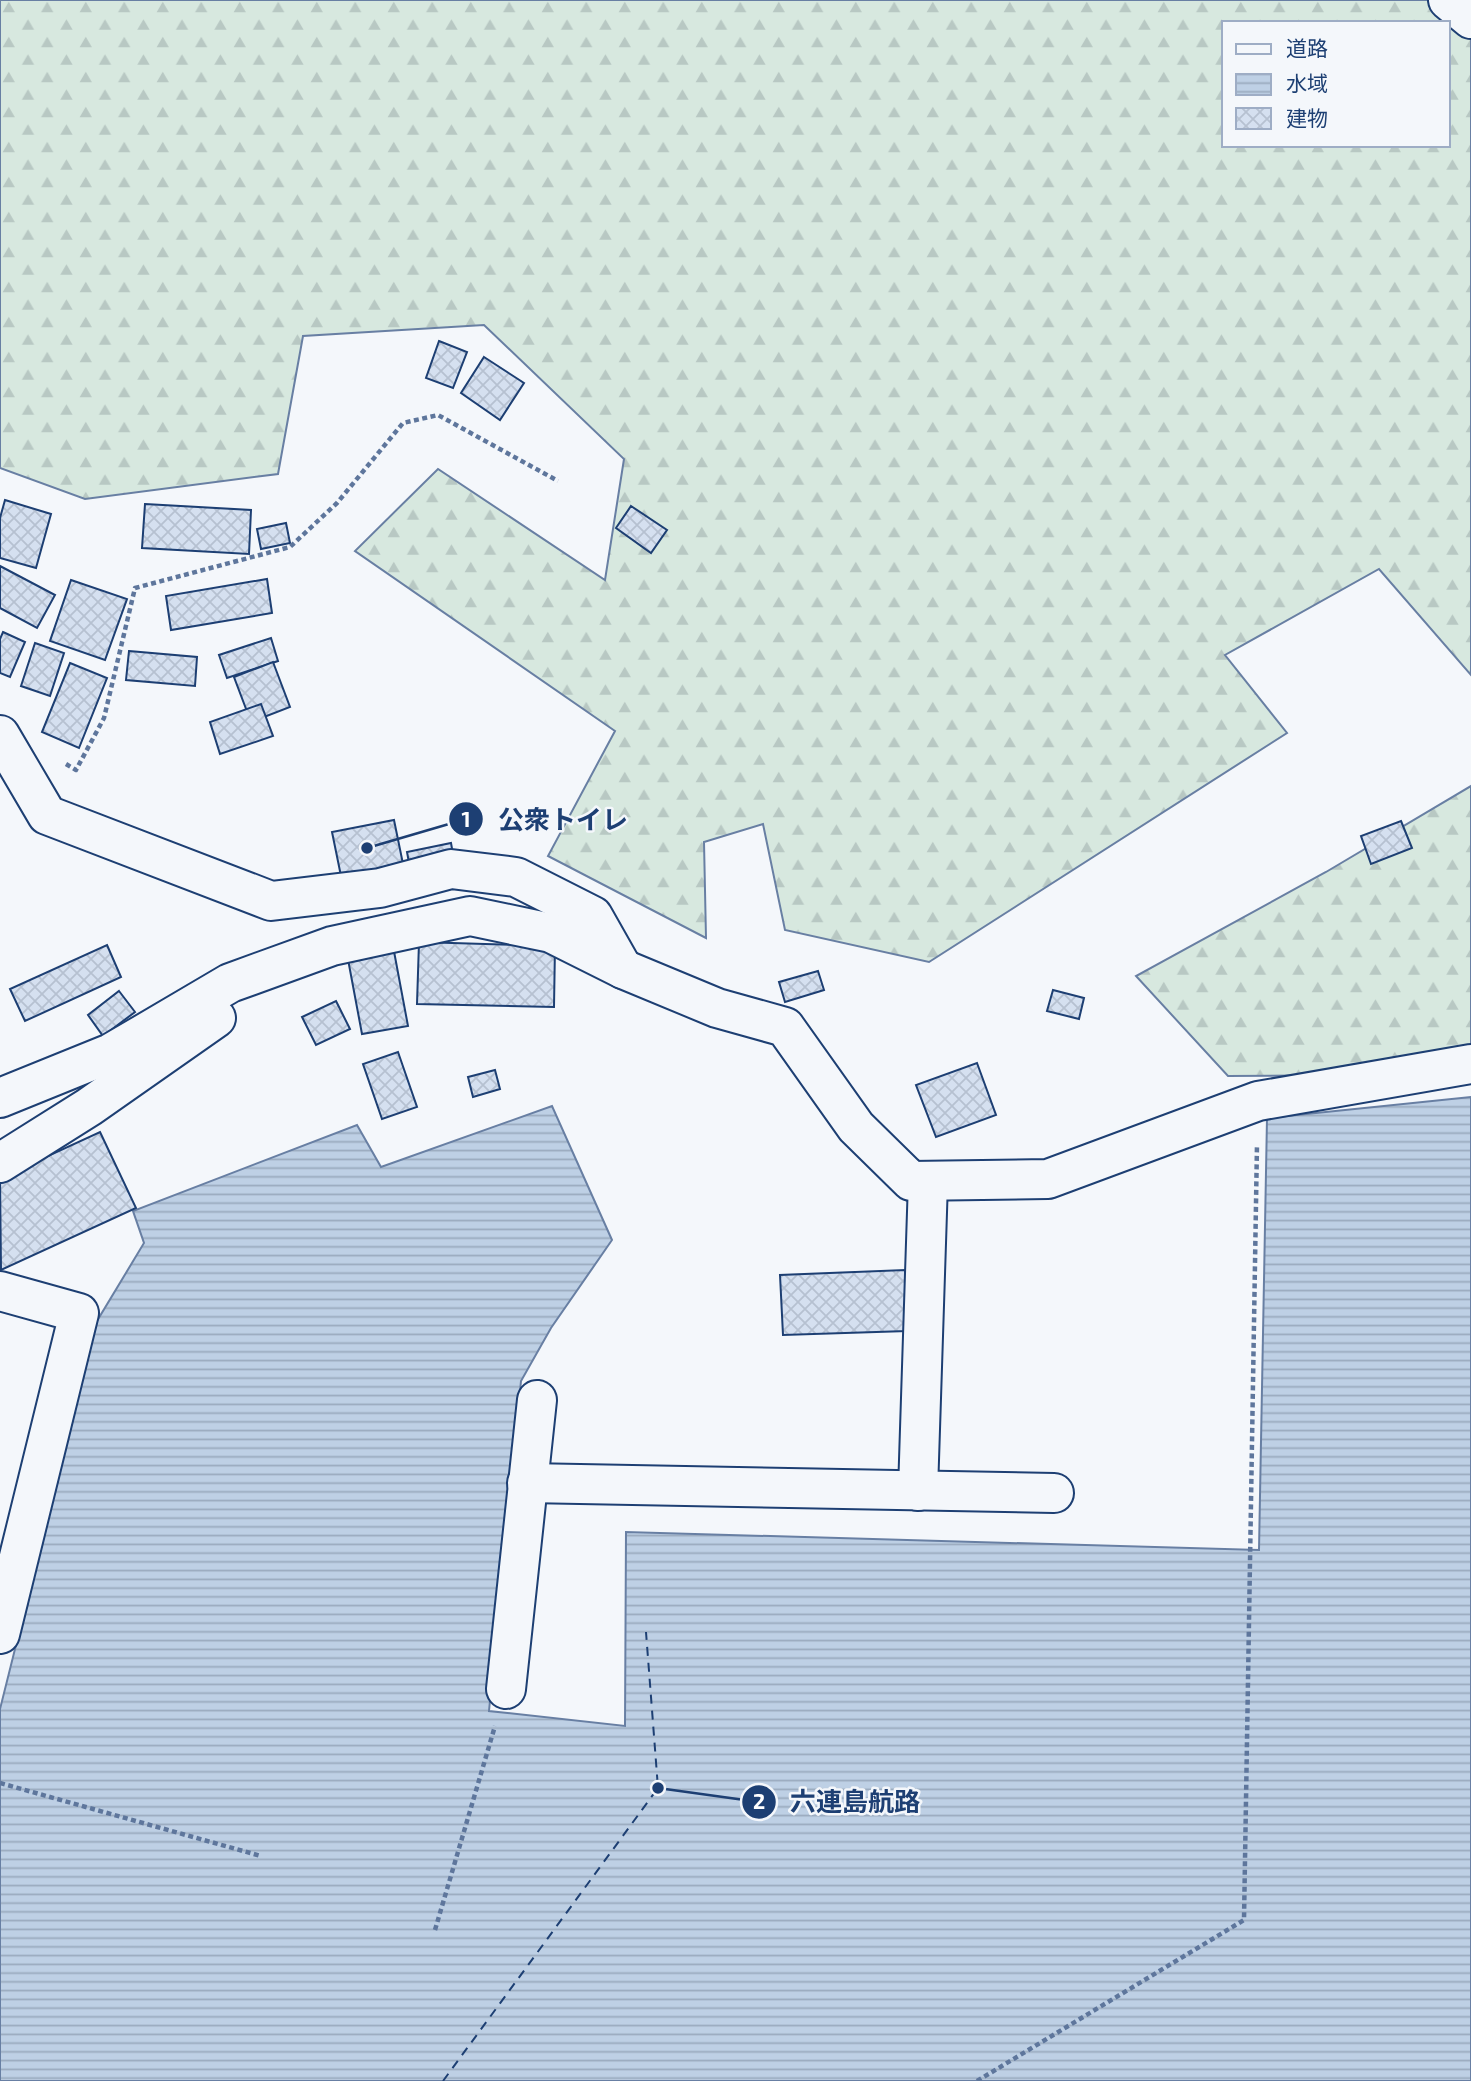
<svg xmlns="http://www.w3.org/2000/svg" width="1471" height="2081" font-family="'Exo 2','Noto Sans JP',sans-serif">
	<style>
		.forest { fill: url(#forest-firs); stroke: #687fa3; stroke-width: 2; fill-rule: evenodd }
		.water { fill: url(#water-rules); stroke: #687fa3; stroke-width: 2 }
		.lines { fill: none; stroke-linecap: round; stroke-linejoin: round }
		.ferry { stroke: #1d3f73; stroke-width: 2; stroke-dasharray: 9 7; stroke-linecap: butt }
		.building { fill: url(#building-cross-hatch); stroke: #1d3f73; stroke-width: 2 }
		.minor-casing { stroke: #1d3f73; stroke-width: 42 }
		.path { stroke: #5e769c; stroke-width: 4.5; stroke-dasharray: 5 3.5; stroke-linecap: butt }
		.minor { stroke: #f4f7fb; stroke-width: 38 }
		.leader { fill: none; stroke: #1d3f73; stroke-width: 2.5 }
		.callout-dot { fill: #1d3f73; stroke: #f4f7fb; stroke-width: 2.5 }
		.mark-label { font-size: 21px; text-anchor: middle; font-weight: bold; fill: #fff }
		.callout-label { font-size: 26px; text-anchor: middle; font-weight: bold; fill: #1d3f73; stroke: #f4f7fb; stroke-width: 5; stroke-linejoin: round; paint-order: stroke }
	</style>
	<defs>
		<pattern id="forest-firs" width="22" height="20" patternUnits="userSpaceOnUse" patternTransform="scale(1.75)"><rect width="22" height="20" fill="#d7e8df"/><path d="M5 1l3.5 6h-7zM16 11l3.5 6h-7z" fill="#b8c8c3"/></pattern>
		<pattern id="water-rules" width="6" height="5" patternUnits="userSpaceOnUse" patternTransform="scale(1.75)"><rect width="6" height="5" fill="#bed0e5"/><path d="M0 2.5h6" fill="none" stroke="#9aaabe"/></pattern>
		<pattern id="building-cross-hatch" width="8" height="8" patternUnits="userSpaceOnUse" patternTransform="scale(1.75)"><rect width="8" height="8" fill="#d5e0f0"/><path d="M0 0l8 8M0 8l8-8" fill="none" stroke="#b6c1d1"/></pattern>
	</defs>
	<rect width="100%" height="100%" fill="#f4f7fb"/>
	<!-- forest -->
	<g class="forest">
		<path d="M0 0H1471V675L1379 569 1225 655 1287 733 929 962 785 930 763 824 704 842 706 938 548 856 615 731 355 551 438 469 605 580 624 459 484 325 303 336 278 474 85 499 0 468ZM1224 23H1448V145H1224Z"/>
		<path d="M1471 786V1074L1228 1076 1136 976 1326 872Z"/>
	</g>
	<!-- water -->
	<path class="water" d="M1471 1097V2081H0V1709L97 1321 144 1243 133 1211 357 1125 381 1167 552 1106 612 1240 551 1328 521 1381 489 1711 625 1726 626 1532 1259 1550 1267 1118Z"/>
	<g class="lines">
		<!-- ferry -->
		<path class="ferry" d="M443 2081 658 1788 646 1632"/>
	</g>
	<!-- building -->
	<g class="building">
		<path d="M439 341 467 352 453 388 426 378Z"/>
		<path d="M484 357 524 383 500 420 461 393Z"/>
		<path d="M5 500 51 514 36 568 0 558V518Z"/>
		<path d="M145 504 251 510 249 554 142 548Z"/>
		<path d="M631 506 667 530 651 553 616 528Z"/>
		<path d="M286 523 290 543 261 549 257 529Z"/>
		<path d="M0 566 55 595 37 628 0 608Z"/>
		<path d="M267 579 272 613 171 630 166 596Z"/>
		<path d="M71 580 127 599 105 660 50 641Z"/>
		<path d="M3 632 25 642 10 677 0 673V639Z"/>
		<path d="M271 638 278 661 227 678 219 655Z"/>
		<path d="M35 643 64 653 50 696 21 686Z"/>
		<path d="M129 651 197 657 195 686 126 680Z"/>
		<path d="M273 662 290 707 251 722 234 677Z"/>
		<path d="M70 663 107 678 79 748 42 732Z"/>
		<path d="M261 704 273 736 220 754 210 722Z"/>
		<path d="M394 820 403 864 341 876 332 832Z"/>
		<path d="M1401 821 1412 848 1371 864 1361 836Z"/>
		<path d="M451 843 454 860 410 868 407 852Z"/>
		<path d="M419 942 555 946 554 1007 417 1004Z"/>
		<path d="M107 945 121 977 25 1021 10 989Z"/>
		<path d="M393 946 408 1026 362 1034 347 954Z"/>
		<path d="M818 971 824 990 785 1002 779 982Z"/>
		<path d="M1053 990 1084 998 1079 1019 1047 1011Z"/>
		<path d="M119 991 135 1012 103 1036 88 1015Z"/>
		<path d="M336 1001 350 1029 316 1045 302 1017Z"/>
		<path d="M398 1052 417 1107 382 1119 363 1064Z"/>
		<path d="M977 1063 996 1115 936 1137 916 1085Z"/>
		<path d="M495 1070 500 1089 473 1097 468 1077Z"/>
		<path d="M100 1132 136 1208 1 1270 0 1178Z"/>
		<path d="M905 1270 907 1331 783 1335 780 1275Z"/>
	</g>
	<g class="lines">
		<!-- minor casing -->
		<g class="minor-casing">
			<g id="minor">
				<path d="M1448 0 1471 19"/>
				<path d="M0 735 47 815 271 901 380 888 451 869 516 877 593 916 623 969"/>
				<path d="M0 1098 111 1053 230 983 332 946 470 916 551 933 623 969 717 1008 785 1027 856 1127 911 1181 1048 1179 1258 1101 1471 1064"/>
				<path d="M0 1163 89 1107 216 1018"/>
				<path d="M0 1291 79 1313 0 1634"/>
				<path d="M527 1483 1054 1493"/>
				<path d="M918 1491 928 1181"/>
				<path d="M506 1689 537 1400"/>
			</g>
		</g>
		<!-- path -->
		<g class="path">
			<path d="M66 764 76 770 104 718 135 588 290 547 337 503 403 423 438 415 558 481"/>
			<path d="M0 1783 261 1856"/>
			<path d="M435 1930 495 1726"/>
			<path d="M977 2081 1244 1920 1257 1144"/>
		</g>
		<!-- minor -->
		<use href="#minor" class="minor"/>
	</g>
	<!-- callouts -->
	<path class="leader" d="M367 848L466 819M658 1788L759 1802"/>
	<g class="callout-dot">
		<circle cx="367" cy="848" r="7"/>
		<circle cx="658" cy="1788" r="7"/>
		<circle cx="466" cy="819" r="18"/>
		<circle cx="759" cy="1802" r="18"/>
	</g>
	<g class="mark-label">
		<text x="466" y="827">1</text>
		<text x="759" y="1809">2</text>
	</g>
	<g class="callout-label">
		<text x="563" y="829">公衆トイレ</text>
		<text x="855" y="1811">六連島航路</text>
	</g>
	<!-- legend -->
	<rect x="1222" y="21" width="228" height="126" fill="#f4f7fb" stroke="#9eadc5" stroke-width="2"/>
	<rect x="1236" y="44" width="35" height="10" fill="#f4f7fb" stroke="#9eadc5" stroke-width="2"/>
	<text x="1286" y="56" font-size="21" fill="#1d3f73">道路</text>
	<rect x="1236" y="74" width="35" height="21" fill="url(#water-rules)" stroke="#9eadc5" stroke-width="2"/>
	<text x="1286" y="91" font-size="21" fill="#1d3f73">水域</text>
	<rect x="1236" y="108" width="35" height="21" fill="url(#building-cross-hatch)" stroke="#9eadc5" stroke-width="2"/>
	<text x="1286" y="126" font-size="21" fill="#1d3f73">建物</text>
</svg>
